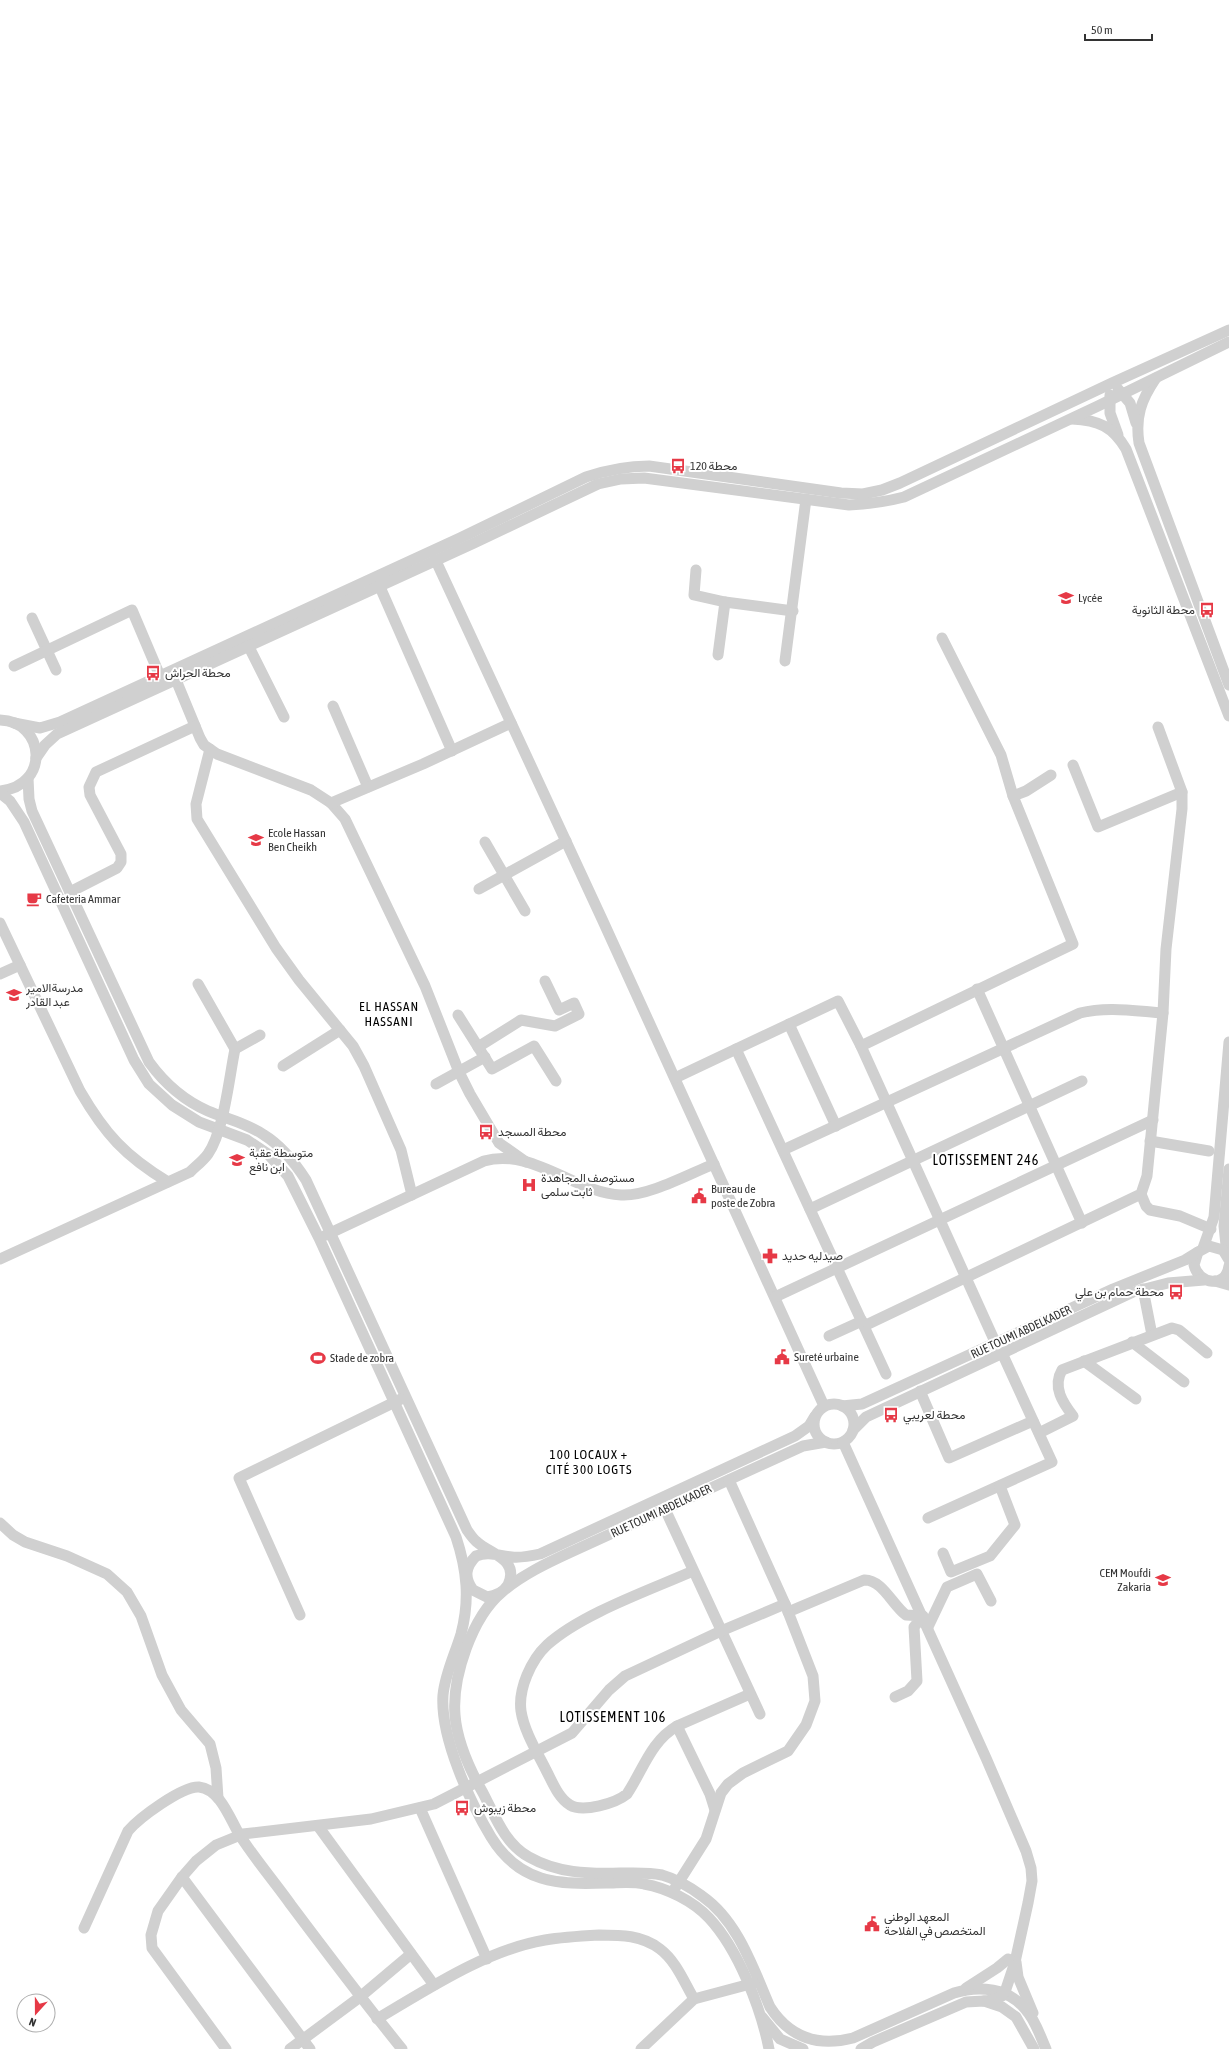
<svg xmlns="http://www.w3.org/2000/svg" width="1229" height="2049" font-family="'Asap Condensed',Vazirmatn,sans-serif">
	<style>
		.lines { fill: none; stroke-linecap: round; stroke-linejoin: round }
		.minor { stroke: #d0d0d0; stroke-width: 11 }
		.labels { text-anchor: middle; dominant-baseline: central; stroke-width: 4; stroke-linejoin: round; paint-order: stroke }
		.poi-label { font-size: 12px; fill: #333; stroke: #fff; text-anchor: start }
		.street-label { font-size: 12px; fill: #333; stroke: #fff }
		.neighbourhood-label { font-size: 13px; letter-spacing: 1px; fill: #000; stroke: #fff }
		.quarter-label { font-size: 14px; letter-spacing: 1px; fill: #000; stroke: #fff }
	</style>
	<rect width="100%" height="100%" fill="#fff"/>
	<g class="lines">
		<!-- minor -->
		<g class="minor">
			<path d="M1156 378C1141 400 1135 417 1139 443L1229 685"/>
			<path d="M1118 389 1130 403 1136 423"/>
			<path d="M1110 395V413L1118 435"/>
			<path d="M1072 419C1099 420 1113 427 1126 449L1229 716"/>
			<path d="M436 561 602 919 824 1406"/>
			<path d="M696 570 694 595 725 602 793 611"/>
			<path d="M380 587 452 751"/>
			<path d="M32 618 56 670"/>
			<path d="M942 638 1001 755 1013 796"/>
			<path d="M249 647 284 717"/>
			<path d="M718 655 725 602"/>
			<path d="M785 661 806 499"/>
			<path d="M14 666 132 610 160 676"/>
			<path d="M174 675 200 738 204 745 217 754 311 790 331 803 345 819 425 986 459 1072 470 1094 499 1143 526 1162"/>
			<path d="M333 706 368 787"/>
			<path d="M0 720C45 721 51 786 0 791"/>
			<path d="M14 723 40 728 60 722 460 538 586 477C607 470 626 466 649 466L841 493 863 494 882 490 900 483 1112 383 1229 330"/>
			<path d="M210 749 196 804 197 819 276 948 299 980 353 1046 364 1066 401 1150 412 1195"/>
			<path d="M36 758 45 745 57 734 474 543 598 484 621 479 644 478 849 505C868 504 885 502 904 497L1098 406 1229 342"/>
			<path d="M1073 765 1098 827 1182 792"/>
			<path d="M28 778 29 799 32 811 149 1062C165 1084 183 1100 208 1111 227 1119 247 1123 264 1135 282 1146 295 1163 306 1180L467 1530C470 1534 473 1539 477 1542 490 1554 520 1559 508 1585 503 1593 496 1596 487 1597L473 1590C464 1578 465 1567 476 1556 489 1551 499 1556 512 1557 522 1558 531 1556 540 1554L795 1436 809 1426 815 1416"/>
			<path d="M0 793 10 801 24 822 134 1060 149 1084 172 1105 199 1122 247 1140 268 1154 288 1176 319 1238 456 1537C467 1570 470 1600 461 1634 455 1654 445 1674 443 1695 440 1737 470 1802 491 1837 519 1883 558 1885 606 1883 618 1883 632 1881 644 1884 667 1888 693 1901 709 1918 738 1949 761 2008 769 2049"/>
			<path d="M331 803 423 764 511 723"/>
			<path d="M485 842 525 911"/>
			<path d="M479 889 566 841"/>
			<path d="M70 892 117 868 121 862V854L90 795 89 787 96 772 195 726"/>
			<path d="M0 923 80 1091C105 1134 125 1156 168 1182"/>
			<path d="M0 974 20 965"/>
			<path d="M198 984 235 1049 260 1035"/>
			<path d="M977 989 1082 1223"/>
			<path d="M458 1015 492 1069 534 1046 556 1081"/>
			<path d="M789 1024 836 1126"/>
			<path d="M861 1046 996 1344"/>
			<path d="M478 1047 521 1020 555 1026 579 1014 574 1003 559 1010 545 981"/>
			<path d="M736 1049 886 1374"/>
			<path d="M283 1066 340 1030"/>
			<path d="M675 1078 838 1001 861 1046 1073 944 1013 796 1026 791 1051 775"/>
			<path d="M436 1084 485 1057"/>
			<path d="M1150 1141 1209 1151"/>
			<path d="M783 1150 1080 1013C1107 1006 1135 1011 1163 1013"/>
			<path d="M1141 1194 1146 1206 1150 1210 1180 1216 1211 1229"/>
			<path d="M810 1209 1082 1081"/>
			<path d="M326 1235 484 1161C532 1147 575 1193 621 1195 647 1197 689 1174 714 1164"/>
			<path d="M1203 1248 1214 1217 1229 1042"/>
			<path d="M1227 1255 1224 1226 1229 1169"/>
			<path d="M0 1259 190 1172C196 1166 203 1161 208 1154 224 1131 229 1078 235 1049"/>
			<path d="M1229 1260 1223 1250 1209 1246 1198 1252 1194 1265C1199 1285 1226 1288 1229 1266"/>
			<path d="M1215 1281 1229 1285"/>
			<path d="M1143 1289 1152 1335"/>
			<path d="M775 1297 1153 1120"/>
			<path d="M864 1326 1141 1194 1147 1176 1163 1013 1166 949 1182 809V792L1158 727"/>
			<path d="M829 1336 862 1321"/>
			<path d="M1132 1342 1184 1382"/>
			<path d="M1084 1361 1136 1399"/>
			<path d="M920 1391 949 1458 1033 1421"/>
			<circle cx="834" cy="1424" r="20"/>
			<path d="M842 1406 862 1404 1113 1289 1185 1260 1198 1252"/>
			<path d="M853 1430 866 1417 1133 1292 1168 1283 1204 1280"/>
			<path d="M1039 1433 1073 1416C1063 1403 1052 1387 1062 1370L1172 1328 1179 1330 1207 1353"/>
			<path d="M826 1442 803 1446 571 1552C547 1563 522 1575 502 1592 472 1617 452 1677 455 1715 457 1742 470 1770 483 1793 495 1816 505 1844 529 1857 557 1873 588 1874 620 1873 634 1873 648 1872 662 1875 676 1879 690 1887 702 1896 738 1921 753 1968 770 2007 790 2038 818 2047 853 2038L954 1993C979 1985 1009 1988 1026 2010 1036 2021 1040 2036 1046 2049"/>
			<path d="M843 1442 986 1758 1026 1851 1031 1868 1032 1881 1028 1903 1015 1962 1006 1989 1002 1996 994 2000 984 2001"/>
			<path d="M665 1509 760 1714"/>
			<path d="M928 1518 1052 1462 1002 1353"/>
			<path d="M0 1523 13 1535 25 1542 67 1556 107 1574 127 1592 141 1616 162 1675 181 1710 210 1744 216 1768 218 1798"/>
			<path d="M943 1553 951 1572 990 1556 1015 1525 1000 1486"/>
			<path d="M693 1571C650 1590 581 1614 547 1645 531 1660 518 1689 521 1711 524 1731 537 1752 546 1770 552 1781 558 1798 570 1805 583 1813 616 1803 627 1794 643 1770 651 1741 677 1726L750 1694"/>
			<path d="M788 1612 864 1580C882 1579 893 1606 906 1615L923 1616 914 1627 917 1681 908 1691 895 1697"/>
			<path d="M300 1615 239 1478 401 1399"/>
			<path d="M928 1627 947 1587 977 1574 991 1601"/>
			<path d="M677 1726 710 1794 715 1810"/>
			<path d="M420 1808 487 1959"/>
			<path d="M318 1826 434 1985"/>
			<path d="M182 1877 310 2049"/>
			<path d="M675 1888 706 1839 721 1793 728 1784 743 1773 788 1751 806 1725 815 1701 813 1676 785 1604 729 1480"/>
			<path d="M84 1928 128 1831C139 1818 182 1786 199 1787 220 1789 230 1819 239 1834 254 1858 274 1881 291 1905 327 1953 364 2002 402 2049"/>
			<path d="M1016 1962 1018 1977 1033 2013"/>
			<path d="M966 1988 997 1968 1008 1959"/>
			<path d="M762 2017 780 2039 803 2049"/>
			<path d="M377 2019C428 1989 486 1950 545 1940 563 1937 581 1936 599 1935 621 1935 642 1935 660 1949 676 1961 684 1982 694 1999"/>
			<path d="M226 2049 152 1948 151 1935 158 1911 182 1877 196 1861 216 1845 243 1834 371 1819 434 1804 572 1733 609 1690 625 1676 721 1631 785 1604"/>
			<path d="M290 2049 360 1997 411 1954"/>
			<path d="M641 2049 694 1999 754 1983"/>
			<path d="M861 2049 873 2042 966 2002 984 2001 1002 2007 1016 2017 1034 2049"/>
		</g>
	</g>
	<!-- icons -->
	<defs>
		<g id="bus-bare" transform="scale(1.2)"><path d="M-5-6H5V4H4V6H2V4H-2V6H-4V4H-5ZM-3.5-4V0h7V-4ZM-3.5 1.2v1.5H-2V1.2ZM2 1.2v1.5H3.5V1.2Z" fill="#e63946" stroke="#fff" stroke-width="2.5" paint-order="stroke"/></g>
		<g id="school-bare" transform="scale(1.2)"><path d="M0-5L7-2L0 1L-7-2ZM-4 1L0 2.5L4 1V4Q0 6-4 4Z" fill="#e63946" stroke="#fff" stroke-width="2.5" paint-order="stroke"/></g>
		<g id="cafe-bare" transform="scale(1.2)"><path d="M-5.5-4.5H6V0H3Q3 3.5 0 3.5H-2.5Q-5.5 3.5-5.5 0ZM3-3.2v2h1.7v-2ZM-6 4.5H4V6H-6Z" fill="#e63946" stroke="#fff" stroke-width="2.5" paint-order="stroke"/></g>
		<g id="hospital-bare" transform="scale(1.2)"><path d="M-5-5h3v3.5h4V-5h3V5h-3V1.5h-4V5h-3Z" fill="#e63946" stroke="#fff" stroke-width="2.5" paint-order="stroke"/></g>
		<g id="civic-bare" transform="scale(1.2)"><path d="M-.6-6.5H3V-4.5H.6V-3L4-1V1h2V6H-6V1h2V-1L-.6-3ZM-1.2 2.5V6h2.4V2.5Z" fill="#e63946" stroke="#fff" stroke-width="2.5" paint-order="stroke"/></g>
		<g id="pharmacy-bare" transform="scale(1.2)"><path d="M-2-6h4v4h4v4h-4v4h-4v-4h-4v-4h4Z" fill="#e63946" stroke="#fff" stroke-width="2.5" paint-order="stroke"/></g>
		<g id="stadium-bare" transform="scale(1.2)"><path d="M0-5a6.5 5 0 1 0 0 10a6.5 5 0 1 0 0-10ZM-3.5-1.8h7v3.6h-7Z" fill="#e63946" stroke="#fff" stroke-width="2.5" paint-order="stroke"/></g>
	</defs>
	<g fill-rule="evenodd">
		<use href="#bus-bare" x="678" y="466"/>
		<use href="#school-bare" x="1066" y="598"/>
		<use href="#bus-bare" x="1207" y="610"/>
		<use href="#bus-bare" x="153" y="673"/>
		<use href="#school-bare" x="256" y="840"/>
		<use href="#cafe-bare" x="34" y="899"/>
		<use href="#school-bare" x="14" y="995"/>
		<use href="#bus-bare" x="486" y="1132"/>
		<use href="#school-bare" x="237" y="1160"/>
		<use href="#hospital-bare" x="529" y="1185"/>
		<use href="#civic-bare" x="699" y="1196"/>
		<use href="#pharmacy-bare" x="770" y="1256"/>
		<use href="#bus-bare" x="1176" y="1292"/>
		<use href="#civic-bare" x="782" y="1357"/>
		<use href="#stadium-bare" x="318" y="1358"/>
		<use href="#bus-bare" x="891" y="1415"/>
		<use href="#school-bare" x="1163" y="1580"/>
		<use href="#bus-bare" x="462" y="1808"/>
		<use href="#civic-bare" x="872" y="1924"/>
	</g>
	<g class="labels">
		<!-- poi labels -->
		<g class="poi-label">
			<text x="690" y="466">محطة 120</text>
			<text x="1078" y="598">Lycée</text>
			<text x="1195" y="610" text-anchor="end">محطة الثانوية</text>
			<text x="165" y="673">محطة الحراش</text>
			<text x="268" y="833">Ecole Hassan<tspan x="268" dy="14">Ben Cheikh</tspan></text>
			<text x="46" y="899">Cafeteria Ammar</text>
			<text x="26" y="988">مدرسةالامير<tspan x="26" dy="14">عبد القادر</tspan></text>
			<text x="498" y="1132">محطة المسجد</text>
			<text x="249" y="1153">متوسطة عقبة<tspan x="249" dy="14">ابن نافع</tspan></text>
			<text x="541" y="1178">مستوصف المجاهدة<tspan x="541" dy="14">ثابت سلمى</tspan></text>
			<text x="711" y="1189">Bureau de<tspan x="711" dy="14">poste de Zobra</tspan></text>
			<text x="782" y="1256">صيدليه حديد</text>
			<text x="1164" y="1292" text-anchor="end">محطة حمام بن علي</text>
			<text x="794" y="1357">Sureté urbaine</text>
			<text x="330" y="1358">Stade de zobra</text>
			<text x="903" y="1415">محطة لعريبي</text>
			<text x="1151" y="1573" text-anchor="end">CEM Moufdi<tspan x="1151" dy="14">Zakaria</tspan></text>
			<text x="474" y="1808">محطة زيبوش</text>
			<text x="884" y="1917">المعهد الوطني<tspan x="884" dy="14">المتخصص في الفلاحة</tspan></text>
		</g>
		<!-- street labels -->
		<g class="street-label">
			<text transform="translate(1021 1332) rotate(-25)">RUE TOUMI ABDELKADER</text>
			<text transform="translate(661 1511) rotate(-25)">RUE TOUMI ABDELKADER</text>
		</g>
		<!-- neighbourhood labels -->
		<g class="neighbourhood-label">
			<text x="389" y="1006">EL HASSAN<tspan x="389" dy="15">HASSANI</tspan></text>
			<text x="589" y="1454">100 LOCAUX +<tspan x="589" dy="15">CITÉ 300 LOGTS</tspan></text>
		</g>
		<!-- quarter labels -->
		<g class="quarter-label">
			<text x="986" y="1160">LOTISSEMENT 246</text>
			<text x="613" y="1717">LOTISSEMENT 106</text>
		</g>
	</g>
	<!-- north arrow -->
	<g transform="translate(36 2013) rotate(201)"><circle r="19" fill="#ffffff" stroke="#adadad"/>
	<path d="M0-3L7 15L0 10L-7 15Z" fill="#e63946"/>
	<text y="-6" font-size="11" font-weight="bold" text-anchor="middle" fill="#333333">N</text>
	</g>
	<!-- scale -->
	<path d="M1085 34v6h67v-6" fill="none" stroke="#333333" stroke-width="2"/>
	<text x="1091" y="34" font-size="12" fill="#333333" stroke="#ffffff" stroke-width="3" paint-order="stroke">50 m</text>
</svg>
